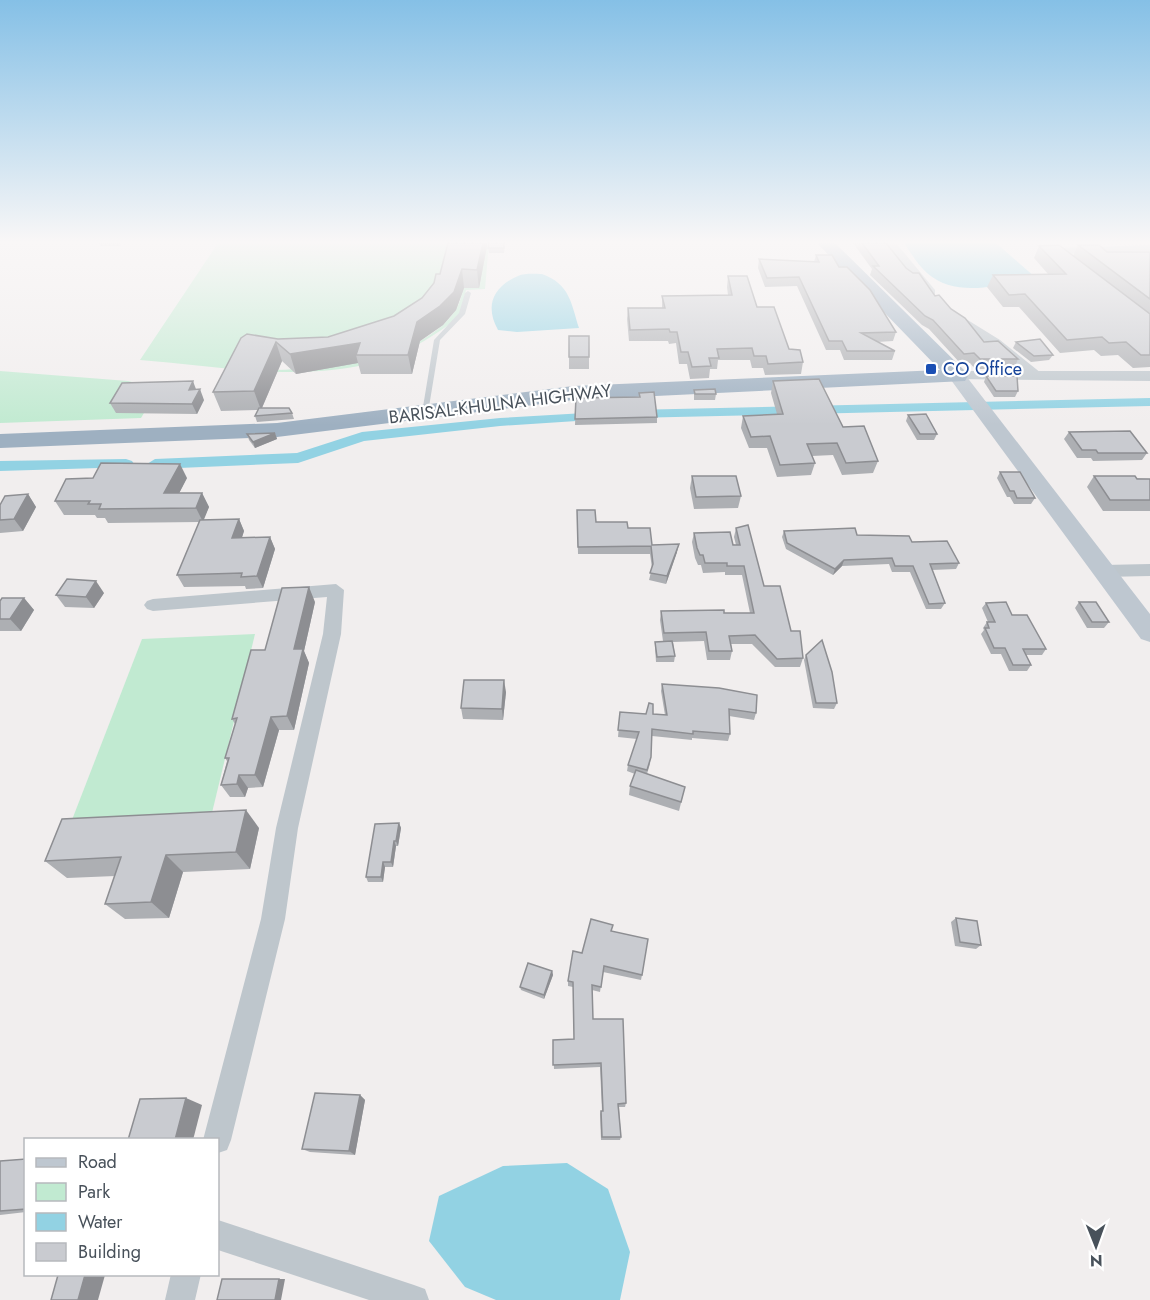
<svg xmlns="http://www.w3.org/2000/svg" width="1150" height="1300" font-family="Jost,sans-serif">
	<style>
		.green { fill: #c1ead1; fill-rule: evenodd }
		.water { fill: #92d2e3 }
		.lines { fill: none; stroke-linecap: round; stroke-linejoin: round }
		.canal { fill: #92d2e3; fill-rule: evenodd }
		.service { fill: #bec6cc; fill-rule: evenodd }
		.minor { fill: #bec6cc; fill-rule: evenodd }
		.tertiary { fill: #bec6cc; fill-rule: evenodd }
		.secondary { fill: #bec7d0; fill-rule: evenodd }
		.trunk { fill: #9eb0c1; fill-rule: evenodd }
		.wall { fill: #adafb3 }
		.shaded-wall { fill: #8d8e92 }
		.building { fill: #c9cbd0; stroke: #8d8e92; stroke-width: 1.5 }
		.transit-dot { fill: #1a4fb4; stroke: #fff; stroke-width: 2 }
		.labels { text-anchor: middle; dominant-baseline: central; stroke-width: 4.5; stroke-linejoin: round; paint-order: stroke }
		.far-transit-label { font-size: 18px; fill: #164399; stroke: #fff; text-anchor: start }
		.far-street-label { font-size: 18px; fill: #48515a; stroke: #fff }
	</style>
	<rect width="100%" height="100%" fill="#f1eeee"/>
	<!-- green -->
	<g class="green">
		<path d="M218 243H489L485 289 466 290C464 297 464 307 460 313 455 322 441 330 432 336 347 393 236 367 140 360ZM462 292C459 317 432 336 410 346 398 351 382 352 369 355 337 362 306 370 273 370L281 357Z"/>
		<path d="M0 371 128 381 159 388 141 418 0 423Z"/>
		<path d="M255 634 211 817 70 825 142 639Z"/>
	</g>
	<!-- water -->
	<g class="water">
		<path d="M904 243H996L1035 277C1002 285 956 299 927 273 918 265 911 253 904 243Z"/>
		<path d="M542 274C570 284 571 303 579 328L517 332 498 330C485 307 492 287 518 276 524 273 535 274 542 274Z"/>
		<path d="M567 1163 608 1189 630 1252 620 1300H496L465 1287 429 1241 439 1196 503 1166Z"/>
	</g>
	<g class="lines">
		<!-- canal -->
		<g class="canal">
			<path d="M1150 398V406L631 418 624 414 631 410Z"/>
			<path d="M602 412 607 413 609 416 607 419 500 426 364 441 298 463 155 469 147 464 155 459 297 453 362 432 500 418Z"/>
			<path d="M126 459 132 461 134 464 132 467 0 471V461Z"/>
		</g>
		<!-- service -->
		<path class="service" d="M468 291 471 293 465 314 440 340 428 413 427 414H423L422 413 434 340 459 313 465 293Z"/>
		<!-- minor -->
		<g class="minor">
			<path d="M885 243H896L935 290V294H927Z"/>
			<path d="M1150 245V251L1064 254 1071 260 1066 263 1051 253 1058 248Z"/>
			<path d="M950 314H958L1000 340 1041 373V379H1031L992 346 950 318Z"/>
			<path d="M1150 564V576L1104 577 1096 571 1104 565Z"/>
			<path d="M336 584 344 590 341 634 298 828 285 919 231 1140 227 1150 218 1153V1140H203L261 919 276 828 323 634 327 597 153 611 147 609 144 605 147 601 153 599Z"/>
			<path d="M218 1220 414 1285 425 1289 429 1300H369L218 1250Z"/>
			<path d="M171 1274H201L195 1300H165Z"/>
		</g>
		<!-- tertiary -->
		<path class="tertiary" d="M957 371H1150V381L951 379 949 376 951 373Z"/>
		<!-- secondary -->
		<path class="secondary" d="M957 371 963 372 1150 614V642L1141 639 951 380 948 376 951 372Z"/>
		<!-- trunk -->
		<path class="trunk" d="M817 243H835L965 371 968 376 965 381 573 400 277 437 0 448V434L277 423 573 386 940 370Z"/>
	</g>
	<!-- wall -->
	<g class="wall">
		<path d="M99 243H122L120 246H101Z"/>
		<path d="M505 243 504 253H489L488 248Z"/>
		<path d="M853 243H886L906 268 935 296 951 309 984 342 1018 359 1014 369H975L970 363H960L929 329 922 325 870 275 872 269Z"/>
		<path d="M1078 245 1107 252H1150V367L1133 368 1118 355 1101 356 1094 350 1060 353 1019 307H1003L987 287 993 275 1048 274 1034 258 1039 246 1073 256Z"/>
		<path d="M487 246 479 288H464L456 310 443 325 420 341 412 374H361L358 363 296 374 282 361 262 408 292 413 294 419 257 422 255 416 258 410 221 411 213 392 278 339 328 337 394 316 422 298 440 274Z"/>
		<path d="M816 255 839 267 896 332 893 341 877 342 895 351 892 360H844L840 350H826L797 286 765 287 758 268 759 259 814 262Z"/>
		<path d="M728 276 757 307 789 349 803 362 801 374 765 375 763 368H752L750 360H718L717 369H710L709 378 690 379 687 364H679L676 343 669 344 668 341H629L627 319 628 308H662V296L728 295 727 287Z"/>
		<path d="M569 336 589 357V369H569Z"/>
		<path d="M1016 342 1053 355 1049 360 1031 362 1013 348Z"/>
		<path d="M986 376 1018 391 1015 397H994L984 382Z"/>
		<path d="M773 381 843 427 878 461 873 473 842 475 833 455 812 456 815 463 811 475 777 477 767 448H749L741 428 743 416 777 414 771 393Z"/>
		<path d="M694 390 716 394 715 400H694Z"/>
		<path d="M639 393 657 417V423L575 425 576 398 639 397Z"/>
		<path d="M204 400 197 414 116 413 110 403Z"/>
		<path d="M908 415 937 434 934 440H917L906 421Z"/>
		<path d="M1069 432 1147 453 1142 460 1093 461 1091 458H1077L1064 439Z"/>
		<path d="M275 433 277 439 255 448 249 440 247 434Z"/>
		<path d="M1000 472 1035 498 1031 504H1014L1010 497H1007L997 478Z"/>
		<path d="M692 476 741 496 738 508 694 509 690 488Z"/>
		<path d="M1094 476 1150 479V511H1103L1087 487Z"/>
		<path d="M187 478 179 493H202L209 507 203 520 239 519 244 531 242 537H270L275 549 263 588 246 589 245 586 184 587 177 575 200 522 108 523 105 518H97L95 515H64L55 501Z"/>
		<path d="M28 494 36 507 23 531 0 533V505Z"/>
		<path d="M577 510 596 522 628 528 652 545 677 552 666 584 649 580 652 568 650 554H578Z"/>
		<path d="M736 528 764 586 791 631 803 658 800 667H775L752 644H731L732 651 730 660H707L704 641 673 642 675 656 674 662H656L655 647V642L663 641 660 620 661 611 724 613H750L742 575H725V572L703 573 701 565H698L695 558 692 542 694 533 736 545 734 537Z"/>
		<path d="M784 531 857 535 912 542 959 563 956 569 932 570 945 603 941 609H926L910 572H892L889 564 842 566 833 575 786 549 782 537Z"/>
		<path d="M104 593 94 608 65 607 56 595Z"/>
		<path d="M24 598 34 610 21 631H0V601Z"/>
		<path d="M315 602 304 651 309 663 294 730H279L263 787 248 788 245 797H230L221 785 227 761 225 758 235 724 232 719 265 650Z"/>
		<path d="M1079 602 1109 622 1104 628H1087L1075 608Z"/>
		<path d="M986 603 1012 615 1046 649 1042 655H1026L1031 665 1027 671H1009L1001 654H991L981 634 984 630 983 628 987 622H988L982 608Z"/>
		<path d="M806 655 837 703 834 709 813 708 804 660Z"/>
		<path d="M662 684 756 713 754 720 729 716 730 734 728 741 692 738V740L652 736 650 764 647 774 685 787 679 811 629 795 630 786 635 774 627 771 628 765 637 739 618 737 620 712 665 715 661 691Z"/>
		<path d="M506 692 503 720 463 719 461 708Z"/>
		<path d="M399 823 401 828 398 846H396L393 867H385L383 882H368L366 877Z"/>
		<path d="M259 828 250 869 183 872 169 918 125 919 105 904 115 876 67 878 45 861Z"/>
		<path d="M956 918 981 945 976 949 955 946 951 922Z"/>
		<path d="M612 931 642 975 641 980 603 972 600 992 592 990 593 1019 626 1103 625 1107H619L621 1137 620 1140H601L600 1114 601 1111H602L600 1067 554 1069 553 1040 574 1039 573 987 568 986V981L582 953Z"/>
		<path d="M552 971 553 975 544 999 521 990 520 987Z"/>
		<path d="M360 1095 365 1100 355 1155 310 1152 302 1149Z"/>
		<path d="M26 1159V1212L0 1215V1161Z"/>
	</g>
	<!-- shaded-wall -->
	<g class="shaded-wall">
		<path d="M483 243H487V246L479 288 477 270Z"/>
		<path d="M462 269 464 288 456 310 443 325 420 341 412 374 408 355 417 322Z"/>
		<path d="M276 342 282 361 261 410 254 391Z"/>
		<path d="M360 343 356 355 358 363 296 374 290 354Z"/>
		<path d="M193 381 197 392 189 390Z"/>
		<path d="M200 389 204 400 197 414 192 404Z"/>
		<path d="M275 433 277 439 255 448 253 442Z"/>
		<path d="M180 464 187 478 172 507 164 493Z"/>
		<path d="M202 493 209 507 203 522 196 508Z"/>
		<path d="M28 494 36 507 23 531 14 519Z"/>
		<path d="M239 519 244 531 238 550 232 538Z"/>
		<path d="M270 537 275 549 263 588 257 576Z"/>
		<path d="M679 544 677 552 666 584 667 576Z"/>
		<path d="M844 560 842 566 833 575 835 569Z"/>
		<path d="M96 581 104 593 94 608 86 597Z"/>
		<path d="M309 587 315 602 304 651 309 663 294 730 287 716 294 649Z"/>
		<path d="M24 598 34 610 21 631 10 619Z"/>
		<path d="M504 680 506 692 503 720 502 709Z"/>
		<path d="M271 717 279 730 263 787 255 775Z"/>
		<path d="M239 775 248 788 245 797 237 784Z"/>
		<path d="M246 810 259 828 250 869 236 852Z"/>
		<path d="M399 823 401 828 398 846 396 841Z"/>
		<path d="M394 841 396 846 393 867 391 862Z"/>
		<path d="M166 855 183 872 169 918 151 902Z"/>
		<path d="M383 862 385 867 383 882 381 877Z"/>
		<path d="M552 971 553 975 544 999V995Z"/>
		<path d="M360 1095 365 1100 355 1155 349 1151Z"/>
		<path d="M186 1098 202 1105 193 1140H175Z"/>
		<path d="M85 1275H105L98 1300H78Z"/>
		<path d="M279 1279H285L281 1300H275Z"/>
	</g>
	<!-- building -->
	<g class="building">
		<path d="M448 243H483L477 270 462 269 454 292 440 306 417 322 408 355H356L360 343 290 354 276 342 254 391 213 392 241 338 247 334 278 339 328 337 394 316 422 298 434 283 436 274H440Z"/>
		<path d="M489 243H504V248H488Z"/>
		<path d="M862 243H886L906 268 913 273H919L935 296 939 295 951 309 965 318 984 342 998 341 1018 359H980L974 353 964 354 933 320 925 316 873 266H879Z"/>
		<path d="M1059 245 1150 314V355H1141L1126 342 1109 343 1102 337 1067 340 1025 294 1009 295 993 275 1066 274 1039 246Z"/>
		<path d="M1078 245H1099L1107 252H1150V299Z"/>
		<path d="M816 255H832L839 267H847L870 290 896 332 861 333 895 351H847L842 341H829L799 277 767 278 759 259 819 262Z"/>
		<path d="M728 276H747L757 307H774L789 349 800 350 803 362 768 364 766 356H754L752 348 717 349 719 358H709L711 366 692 367 688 352H681L677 332H670L669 329 630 330 628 308H665L662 296 732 295Z"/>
		<rect x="569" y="336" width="20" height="21"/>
		<path d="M1040 339 1053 355 1034 356 1016 342Z"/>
		<path d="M986 376H1017L1018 391H996Z"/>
		<path d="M819 379 843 427 864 426 878 461 846 463 837 443 807 444 815 463 780 465 770 436 751 437 743 416 783 414 773 381Z"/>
		<path d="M193 381 189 390 200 389 192 404 110 403 122 383Z"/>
		<path d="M715 389 716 394H695L694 390Z"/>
		<path d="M654 392 657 417 575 419 576 398 640 397 639 393Z"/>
		<path d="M259 408H289L292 413 255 416Z"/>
		<path d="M926 414 937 434H920L908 415Z"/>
		<path d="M1130 431 1147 453H1098L1096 450H1082L1069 432Z"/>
		<path d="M275 433 253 442 247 434Z"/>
		<path d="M101 463 180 464 164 493H202L196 508 99 509 101 504H88L90 501H55L66 479 93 478Z"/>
		<path d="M1000 472H1020L1035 498H1017L1014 491H1010Z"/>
		<path d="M692 476H736L741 496 696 497Z"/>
		<path d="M1094 476H1135L1137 479H1150V500H1110Z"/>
		<path d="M28 494 14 519 0 520V505L5 496Z"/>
		<path d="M577 510H595L596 522H627L628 528H650L652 545 679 544 667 576 650 573 653 564 651 546 578 547Z"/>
		<path d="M239 519 232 538 270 537 257 576 241 577 242 573 177 575 200 520Z"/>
		<path d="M748 525 764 586H780L791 631H800L803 658 777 659 755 635 729 636 732 651H709L706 632 664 633 661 611 724 610V613H754L744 566H727V563H705L703 555H700L697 548 694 533 730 532 733 545H740L736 528Z"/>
		<path d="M855 528 857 535 909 536 912 542 947 541 959 563 930 564 945 603 929 604 913 566H895L892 558 844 560 835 569 787 543 784 531Z"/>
		<path d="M67 579 96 581 86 597 56 595Z"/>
		<path d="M309 587 294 649H303L287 716 271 717 255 775H239L237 784 221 785 229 758H225L237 718 232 719 251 650H265L282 588Z"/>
		<path d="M2 598H24L10 619H0V601Z"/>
		<path d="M1006 602 1012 615H1027L1046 649H1023L1031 665H1013L1005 648H994L985 628H989L987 622H995L986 603Z"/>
		<path d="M1079 602H1096L1109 622H1092Z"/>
		<path d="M822 640 832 672 837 703H816L806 655Z"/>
		<path d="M672 641 675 656 657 657 655 642Z"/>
		<path d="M464 680H504L502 709 461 708Z"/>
		<path d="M662 684 719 688 757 695 756 713 729 709 730 734 693 731V734L652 729 651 757 647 770 628 765 639 732 618 730 620 712 646 714 649 703 653 704V714L667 715Z"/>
		<path d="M636 770 685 787 681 802 630 786Z"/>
		<path d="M246 810 236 852 166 855 151 902 105 904 121 857 45 861 62 819Z"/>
		<path d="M399 823 396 841H394L391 862H383L381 877H366L375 824Z"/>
		<path d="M956 918 977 921 981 945 960 942Z"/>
		<path d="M591 919 613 925 611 931 648 939 642 975 604 966 601 987 592 985 593 1019H623L626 1103 618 1104 621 1137H602L601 1111H603L601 1063 553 1065V1040L574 1039 573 982 568 981 573 951 582 953Z"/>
		<path d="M528 963 552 971 544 995 520 987Z"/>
		<path d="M315 1093 360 1095 349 1151 302 1149Z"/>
		<path d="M186 1098 175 1140H128L140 1099Z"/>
		<path d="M26 1159V1209L0 1211V1161Z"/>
		<path d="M58 1275H85L78 1300H51Z"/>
		<path d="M222 1279H279L275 1300H217Z"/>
	</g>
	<!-- sky -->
	<linearGradient id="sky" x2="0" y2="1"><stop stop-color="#85c0e6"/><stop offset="0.57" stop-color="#f9f7f7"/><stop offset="1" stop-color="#f9f7f7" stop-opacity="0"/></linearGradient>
	<rect width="1150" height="425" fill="url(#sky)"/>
	<!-- markers -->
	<rect class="transit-dot" x="925" y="363" width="12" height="12" rx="3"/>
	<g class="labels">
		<!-- far-transit labels -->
		<g class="far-transit-label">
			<text x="943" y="369">CO Office</text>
		</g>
		<!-- far-street labels -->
		<g class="far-street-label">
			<text transform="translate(500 404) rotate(-7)">BARISAL-KHULNA HIGHWAY</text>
		</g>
	</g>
	<!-- legend -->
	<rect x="24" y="1138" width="195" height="138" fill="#ffffff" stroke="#b6b9bd" stroke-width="1.5"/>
	<rect x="36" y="1158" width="30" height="9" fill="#bec7d0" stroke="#b6b9bd" stroke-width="1.5"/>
	<text x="78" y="1168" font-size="18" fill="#48515a">Road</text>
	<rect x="36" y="1183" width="30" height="18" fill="#c1ead1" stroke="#b6b9bd" stroke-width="1.5"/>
	<text x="78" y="1198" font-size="18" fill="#48515a">Park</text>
	<rect x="36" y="1213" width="30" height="18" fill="#92d2e3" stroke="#b6b9bd" stroke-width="1.5"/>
	<text x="78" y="1228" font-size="18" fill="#48515a">Water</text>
	<rect x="36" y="1243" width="30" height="18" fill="#c9cbd0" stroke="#b6b9bd" stroke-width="1.5"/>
	<text x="78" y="1258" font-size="18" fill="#48515a">Building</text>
	<!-- north arrow -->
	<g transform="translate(1096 1246) rotate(179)" stroke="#ffffff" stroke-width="4.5" paint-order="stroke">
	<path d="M0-4.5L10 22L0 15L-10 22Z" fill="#48515a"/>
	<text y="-9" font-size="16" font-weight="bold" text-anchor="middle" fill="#48515a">N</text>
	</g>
</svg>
